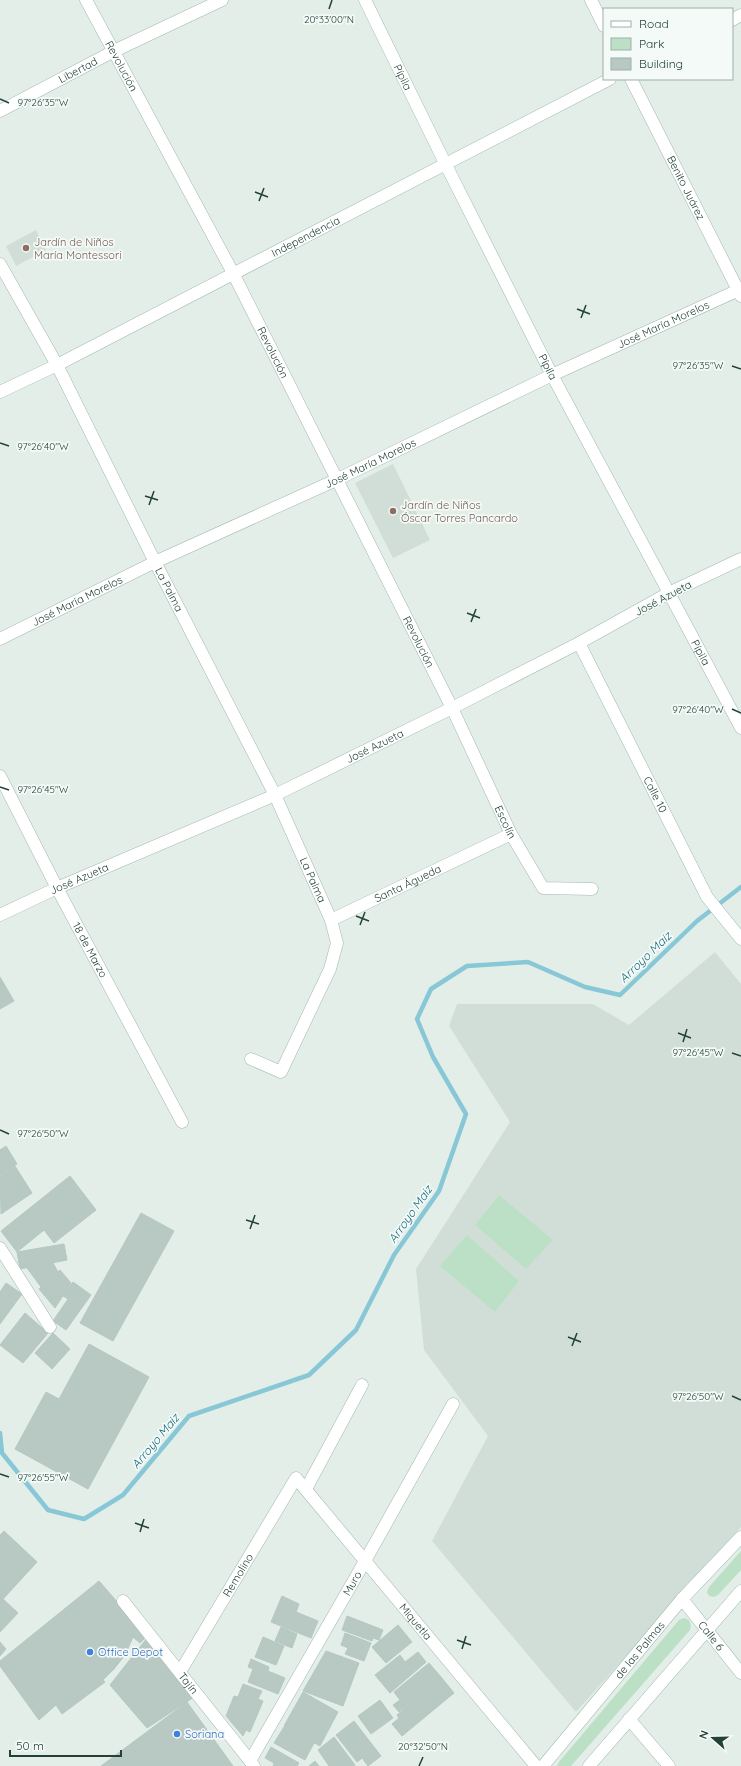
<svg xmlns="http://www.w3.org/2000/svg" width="741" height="1766" font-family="Quicksand,sans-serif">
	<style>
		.built { fill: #d1ded8 }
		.green { fill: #bbe0c6 }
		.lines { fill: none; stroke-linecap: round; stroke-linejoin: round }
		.stream { stroke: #88c7d6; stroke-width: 4.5 }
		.building { fill: #b8c9c3; stroke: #b5c8c1 }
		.street-casing { stroke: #a5b7b1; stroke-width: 13 }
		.secondary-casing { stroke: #a1bab2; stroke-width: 13 }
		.street { stroke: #fff; stroke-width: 12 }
		.secondary { stroke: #fff; stroke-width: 12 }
		.ticks { fill: none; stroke: #224139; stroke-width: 1.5 }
		.education-dot { fill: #8d6e63; stroke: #f4faf7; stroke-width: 1.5 }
		.shop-dot { fill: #3f7fe0; stroke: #f4faf7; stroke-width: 1.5 }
		.labels { text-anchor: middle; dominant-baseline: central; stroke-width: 3.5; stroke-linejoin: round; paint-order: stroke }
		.street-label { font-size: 11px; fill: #224139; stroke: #f4faf7 }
		.education-label { font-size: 11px; fill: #785e54; stroke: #f4faf7; text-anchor: start }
		.shop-label { font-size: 11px; fill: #366cbe; stroke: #f4faf7; text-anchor: start }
		.water-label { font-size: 12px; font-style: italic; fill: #186c80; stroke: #f4faf7 }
		.ticks-label { font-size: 10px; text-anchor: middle; fill: #224139; stroke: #f4faf7; stroke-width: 3.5; stroke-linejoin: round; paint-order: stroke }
	</style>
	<rect width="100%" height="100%" fill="#e3eee9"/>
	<!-- built -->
	<g class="built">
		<path d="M36 230 46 250 16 266 6 246Z"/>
		<path d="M393 464 430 540 393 558 355 483Z"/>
		<path d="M715 952 741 984V1527L576 1712 432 1541 488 1436 424 1350 416 1269 510 1122 449 1026 457 1004H593L629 1025Z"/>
	</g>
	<!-- green -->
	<g class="green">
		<path d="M499 1195 553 1240 526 1269 475 1225Z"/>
		<path d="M467 1235 519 1281 495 1312 440 1266Z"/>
		<path d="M741 1551V1570L718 1595 714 1597 709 1596 707 1592 709 1587Z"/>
		<path d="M684 1618 689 1620 691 1625 690 1630 571 1766H557L559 1762 679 1620Z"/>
	</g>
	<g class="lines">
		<!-- stream -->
		<path class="stream" d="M0 1433 2 1453 48 1510 84 1519 123 1495 189 1416 309 1375 356 1330 394 1255 439 1191 466 1114 433 1057 417 1019 431 989 467 966 528 962 585 987 620 995 697 921 741 887"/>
	</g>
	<!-- building -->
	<g class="building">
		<path d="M0 977 14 1001 0 1009Z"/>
		<path d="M6 1146 17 1164 0 1175V1150Z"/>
		<path d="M15 1166 32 1193 1 1214 0 1176Z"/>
		<path d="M70 1176 96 1210 54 1243 44 1230 17 1252 1 1231Z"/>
		<path d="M141 1213 174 1231 113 1341 80 1323Z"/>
		<path d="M64 1244 67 1260 20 1269 17 1252Z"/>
		<path d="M53 1263 58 1272 41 1287 27 1268Z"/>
		<path d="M60 1270 71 1283 55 1308 39 1289Z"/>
		<path d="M73 1282 91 1295 66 1330 53 1321 68 1299 63 1296Z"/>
		<path d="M6 1283 22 1294 0 1324V1292Z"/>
		<path d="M25 1313 48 1333 23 1363 0 1345Z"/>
		<path d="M53 1333 70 1349 52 1369 35 1353Z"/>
		<path d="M89 1344 149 1377 88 1489 15 1449 46 1392 59 1399Z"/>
		<path d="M4 1531 37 1562 3 1599 18 1613 0 1632V1535Z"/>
		<path d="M99 1581 147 1636 140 1643 133 1637 125 1655 114 1669 103 1680 105 1682 62 1714 56 1705 39 1720 0 1666V1661Z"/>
		<path d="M282 1596 299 1604 296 1612 318 1621 311 1638 271 1622Z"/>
		<path d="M347 1616 383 1630 379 1640 373 1638 372 1641 342 1630Z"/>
		<path d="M398 1625 412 1642 386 1663 372 1647Z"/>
		<path d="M281 1627 297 1634 292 1648 275 1641Z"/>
		<path d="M345 1633 371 1643 364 1661 345 1654 348 1648 341 1645Z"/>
		<path d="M263 1637 284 1646 276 1665 255 1657Z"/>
		<path d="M147 1638 194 1697 147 1728 110 1685Z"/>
		<path d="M0 1642 6 1649 0 1656Z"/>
		<path d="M326 1651 359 1663 343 1706 303 1691Z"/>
		<path d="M418 1652 426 1662 390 1693 375 1675 400 1655 405 1662Z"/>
		<path d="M251 1659 269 1667 268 1671 285 1678 278 1694 248 1682 253 1669 248 1667Z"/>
		<path d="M429 1663 441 1677 399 1712 393 1705 400 1700 394 1692Z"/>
		<path d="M441 1677 454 1693 402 1736 392 1724 399 1718 397 1715Z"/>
		<path d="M243 1684 262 1691 258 1699 263 1701 250 1732 246 1730 243 1736 226 1716 234 1696 238 1697Z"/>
		<path d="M303 1692 338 1712 320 1746 284 1726Z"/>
		<path d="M380 1700 393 1718 371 1734 358 1716Z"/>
		<path d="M187 1702 233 1766H101Z"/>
		<path d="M354 1721 381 1756 368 1766 362 1758 357 1762 336 1735Z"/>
		<path d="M284 1727 314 1743 305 1760 274 1743Z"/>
		<path d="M334 1737 355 1765 354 1766H329L318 1750Z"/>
		<path d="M271 1747 299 1763 297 1766H273L274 1763 265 1758Z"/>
		<path d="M315 1761 319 1766H309Z"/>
	</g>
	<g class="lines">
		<!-- street casing -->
		<g class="street-casing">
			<g id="street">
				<path id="s1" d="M86 0 233 273 452 708 511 834 543 888 592 889"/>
				<path d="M591 0 604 26"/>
				<path id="s2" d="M631 79 741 296"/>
				<path id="s3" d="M0 111 114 51 222 0"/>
				<path id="s4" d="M0 264 57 365 155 562 275 795 331 920 337 943 330 969 281 1072 251 1059"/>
				<path id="s5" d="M741 559 669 593 741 728"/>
				<path id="s6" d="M0 639 155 562 336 480 552 375 741 289"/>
				<path id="s7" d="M0 776 57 888 182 1122"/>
				<path id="s8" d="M0 915 57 888 275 795 452 708 579 643"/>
				<path id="s9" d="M331 920 511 834"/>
				<path d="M0 1248 50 1327"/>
				<path d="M306 1489 362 1385"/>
				<path id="s10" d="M682 1599 741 1673"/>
				<path id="s11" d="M123 1601 254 1766"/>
				<path id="s12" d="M180 1672 296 1478 536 1766"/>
				<path d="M629 1719 669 1766"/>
				<path id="s13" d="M250 1761 365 1561 453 1404"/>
			</g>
		</g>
		<!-- secondary casing -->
		<g class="secondary-casing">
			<g id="secondary">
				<path id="s14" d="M365 0 445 163 552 375 669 593 579 643 707 897 741 939"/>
				<path d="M732 20 741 15"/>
				<path id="s15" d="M0 392 57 365 610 79"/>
				<path id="s16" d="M543 1766 682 1599 741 1537"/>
				<path d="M589 1766 741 1591"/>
			</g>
		</g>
		<!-- street -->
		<use href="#street" class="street"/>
		<!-- secondary -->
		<use href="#secondary" class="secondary"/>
	</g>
	<!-- ticks -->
	<path class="ticks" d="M329 9 332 0M0 99 9 103M255 192 268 197M259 201 264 188M577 309 590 314M581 318 586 305M732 366 741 369M0 443 9 446M145 496 158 500M149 505 154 491M467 613 480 618M471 622 476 609M732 709 741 713M0 787 9 790M356 916 369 921M360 925 365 912M678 1033 691 1038M683 1042 687 1029M732 1053 741 1056M0 1130 9 1134M246 1220 259 1224M250 1229 255 1215M568 1337 581 1342M572 1346 577 1333M732 1396 741 1400M0 1474 9 1477M135 1523 149 1528M140 1532 144 1519M457 1640 471 1645M462 1649 466 1636M419 1766 423 1757"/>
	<!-- markers -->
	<g class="education-dot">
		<circle cx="26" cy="248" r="4"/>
		<circle cx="393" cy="511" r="4"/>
	</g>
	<g class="shop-dot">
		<circle cx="90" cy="1652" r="4"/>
		<circle cx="177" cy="1734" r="4"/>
	</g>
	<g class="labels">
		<!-- street labels -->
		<g class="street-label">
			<text stroke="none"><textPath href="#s1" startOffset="75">Revolución</textPath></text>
			<text stroke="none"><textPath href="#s3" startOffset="88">Libertad</textPath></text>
			<text stroke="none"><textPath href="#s14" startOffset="86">Pípila</textPath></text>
			<text stroke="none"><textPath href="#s2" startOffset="122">Benito Juárez</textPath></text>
			<text stroke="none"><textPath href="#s15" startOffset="343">Independencia</textPath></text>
			<text stroke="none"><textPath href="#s6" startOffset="734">José María Morelos</textPath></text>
			<text stroke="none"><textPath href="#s1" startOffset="399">Revolución</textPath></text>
			<text stroke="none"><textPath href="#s14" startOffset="410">Pípila</textPath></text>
			<text stroke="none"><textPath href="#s6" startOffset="410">José María Morelos</textPath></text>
			<text stroke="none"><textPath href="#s4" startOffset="367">La Palma</textPath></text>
			<text transform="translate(663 598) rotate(-28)">José Azueta</text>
			<text stroke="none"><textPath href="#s6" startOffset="86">José María Morelos</textPath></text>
			<text stroke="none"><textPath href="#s1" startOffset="723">Revolución</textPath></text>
			<text stroke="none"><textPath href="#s5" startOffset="147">Pípila</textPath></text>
			<text stroke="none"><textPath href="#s8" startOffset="411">José Azueta</textPath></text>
			<text stroke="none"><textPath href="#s14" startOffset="939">Calle 10</textPath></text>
			<text stroke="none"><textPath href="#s1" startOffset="923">Escolín</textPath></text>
			<text stroke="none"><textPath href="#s8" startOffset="87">José Azueta</textPath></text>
			<text stroke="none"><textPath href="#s4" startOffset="691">La Palma</textPath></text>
			<text stroke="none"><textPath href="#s9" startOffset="85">Santa Águeda</textPath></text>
			<text stroke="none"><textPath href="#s7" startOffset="196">18 de Marzo</textPath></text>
			<text stroke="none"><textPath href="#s12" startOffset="113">Remolino</textPath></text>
			<text stroke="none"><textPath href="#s13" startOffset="205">Muro</textPath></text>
			<text stroke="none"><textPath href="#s12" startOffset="413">Miquetla</textPath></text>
			<text stroke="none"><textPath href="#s10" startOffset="47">Calle 6</textPath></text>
			<text stroke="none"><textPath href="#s16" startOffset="151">de las Palmas</textPath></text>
			<text stroke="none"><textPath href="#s11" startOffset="105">Tajín</textPath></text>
		</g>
		<!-- education labels -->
		<g class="education-label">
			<text x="34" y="242">Jardín de Niños<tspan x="34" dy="13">María Montessori</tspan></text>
			<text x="401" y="505">Jardín de Niños<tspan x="401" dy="13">Óscar Torres Pancardo</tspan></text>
		</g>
		<!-- shop labels -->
		<g class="shop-label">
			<text x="98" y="1652">Office Depot</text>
			<text x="185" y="1734">Soriana</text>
		</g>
		<!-- water labels -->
		<g class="water-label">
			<text transform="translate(645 957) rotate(-44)">Arroyo Maiz</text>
			<text transform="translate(410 1214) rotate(-55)">Arroyo Maiz</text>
			<text transform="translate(155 1441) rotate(-50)">Arroyo Maiz</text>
		</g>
	</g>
	<g class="ticks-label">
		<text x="329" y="23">20°33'00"N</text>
		<text x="43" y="106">97°26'35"W</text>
		<text x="698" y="369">97°26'35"W</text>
		<text x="43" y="450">97°26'40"W</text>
		<text x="698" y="713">97°26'40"W</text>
		<text x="43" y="793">97°26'45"W</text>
		<text x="698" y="1056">97°26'45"W</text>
		<text x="43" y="1137">97°26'50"W</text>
		<text x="698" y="1400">97°26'50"W</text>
		<text x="43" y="1481">97°26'55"W</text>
		<text x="423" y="1750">20°32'50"N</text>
	</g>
	<!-- legend -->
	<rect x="603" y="8" width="130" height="72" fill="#f4faf7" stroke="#a0b0ab"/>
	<rect x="611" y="21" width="20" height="6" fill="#ffffff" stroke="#a0b0ab"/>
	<text x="639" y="28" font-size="12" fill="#224139">Road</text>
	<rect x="611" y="38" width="20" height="12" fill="#bbe0c6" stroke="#a0b0ab"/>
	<text x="639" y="48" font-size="12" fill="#224139">Park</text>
	<rect x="611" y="58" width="20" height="12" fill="#b8c9c3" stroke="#a0b0ab"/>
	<text x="639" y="68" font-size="12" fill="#224139">Building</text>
	<!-- north arrow -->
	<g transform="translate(713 1738) rotate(290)" stroke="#f4faf7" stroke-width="3" paint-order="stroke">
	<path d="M0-3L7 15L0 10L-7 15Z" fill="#224139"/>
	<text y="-6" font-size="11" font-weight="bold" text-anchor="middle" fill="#224139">N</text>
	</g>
	<!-- scale -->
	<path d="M10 1750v6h111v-6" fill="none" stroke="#224139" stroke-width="2"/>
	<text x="16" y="1750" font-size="12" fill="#224139" stroke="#f4faf7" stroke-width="3" paint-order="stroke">50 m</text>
</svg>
